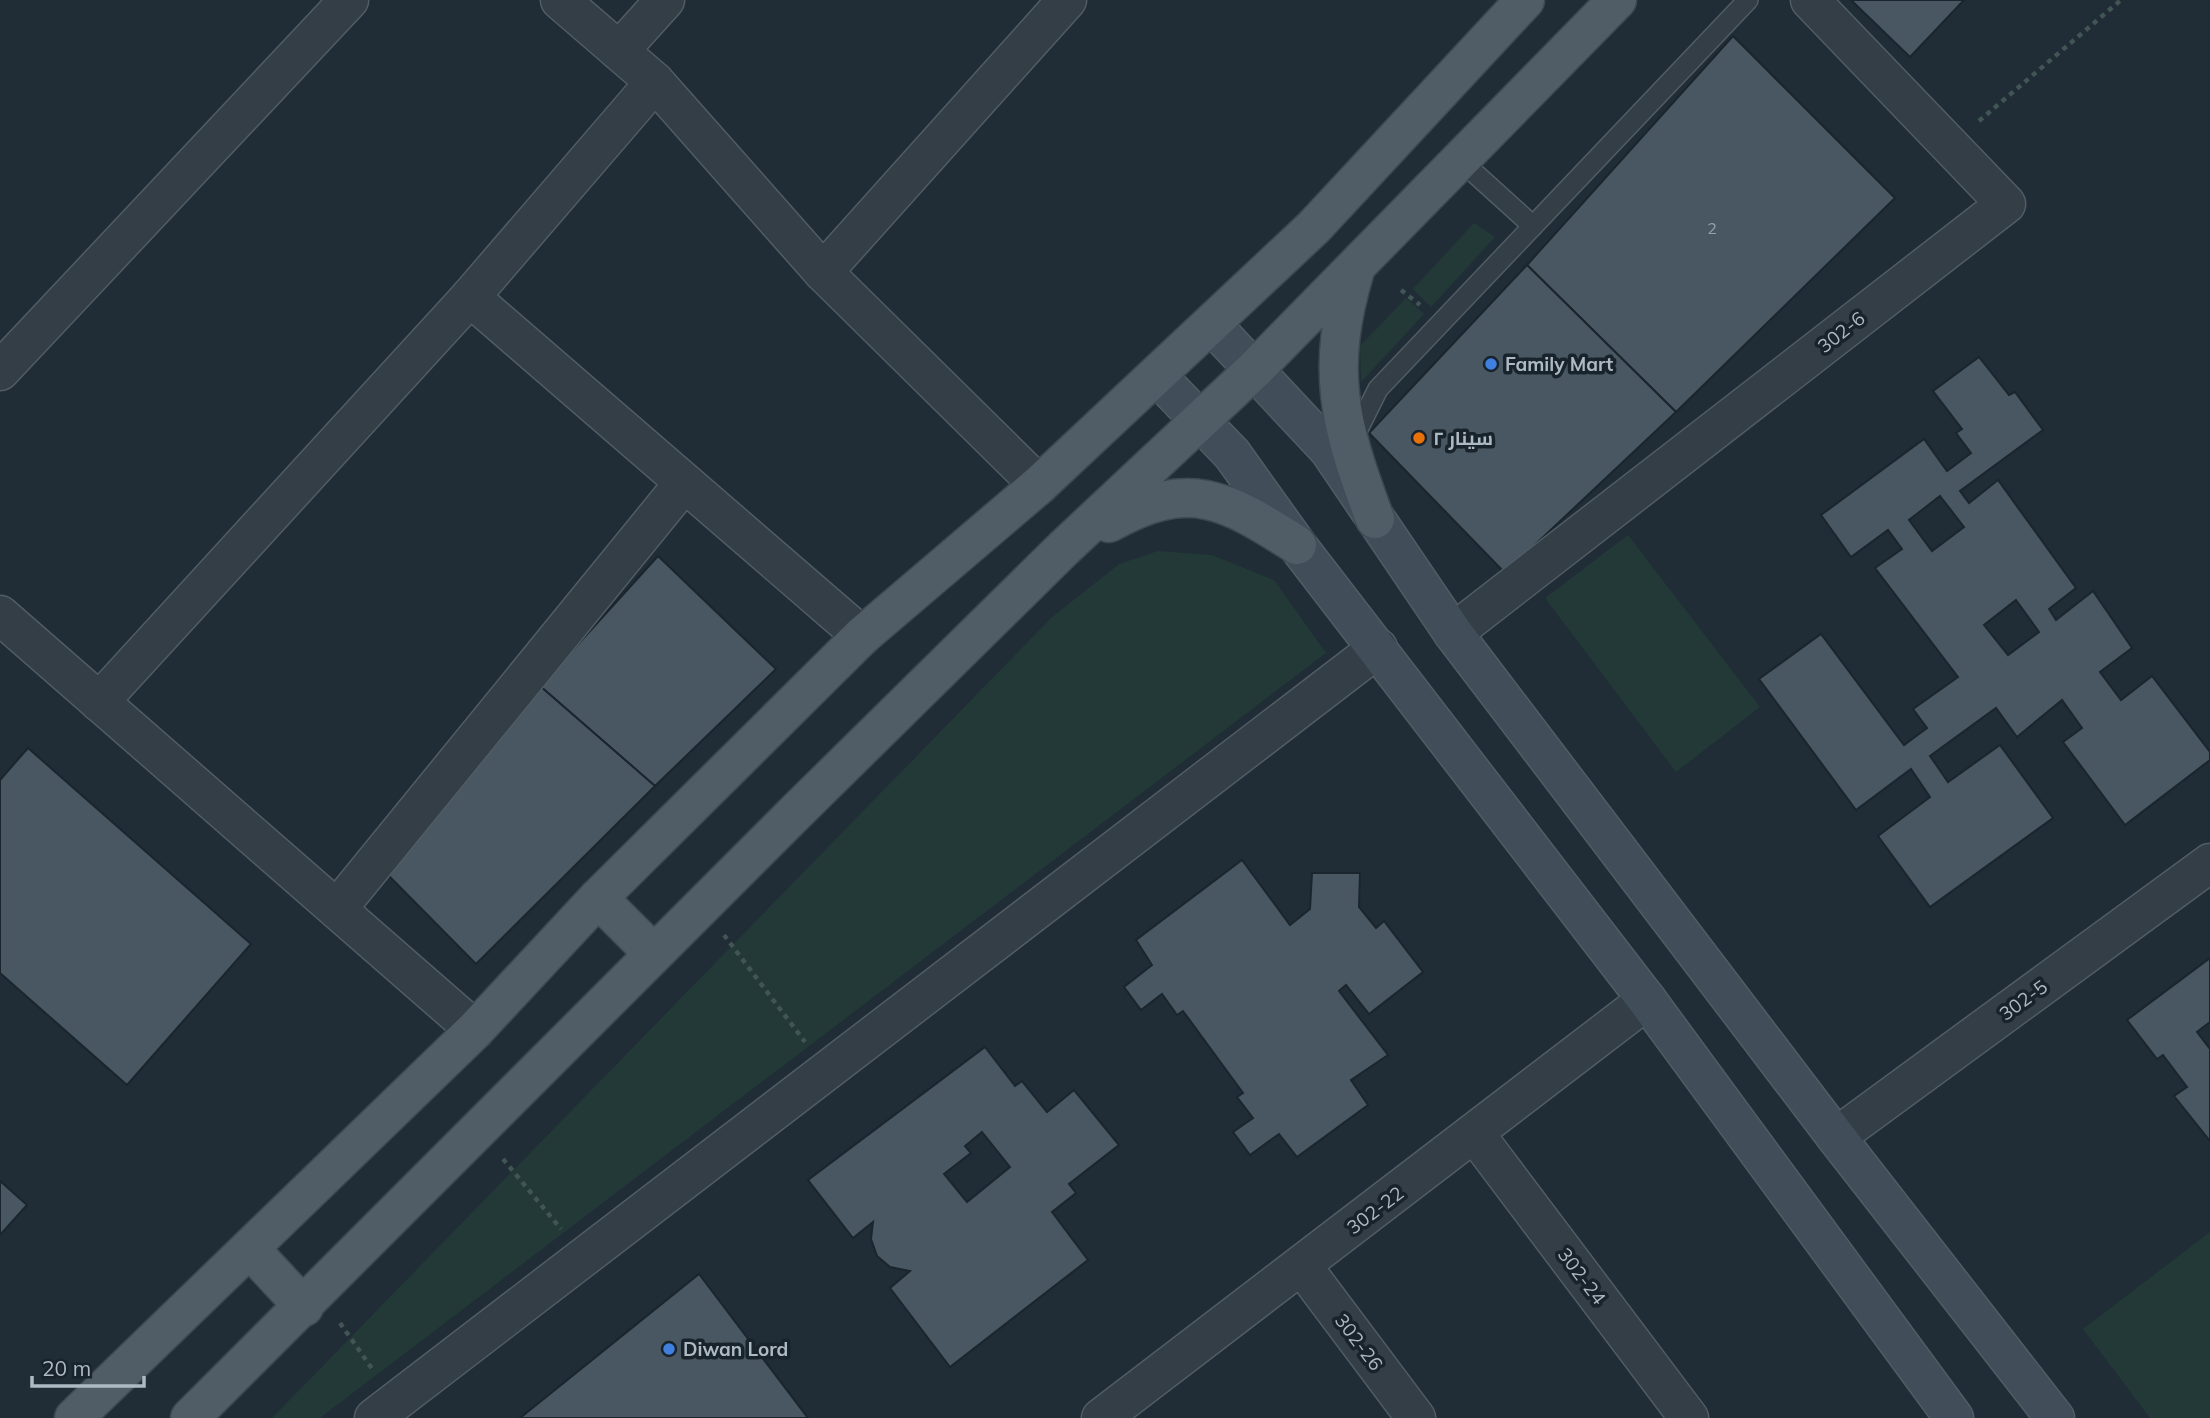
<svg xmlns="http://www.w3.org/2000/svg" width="2210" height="1418" font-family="Mulish,Cairo,sans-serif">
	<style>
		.green { fill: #233937 }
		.building { fill: #485761; stroke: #1b252d; stroke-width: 2; fill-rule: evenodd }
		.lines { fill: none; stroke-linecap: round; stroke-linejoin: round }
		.service-casing { stroke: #515c64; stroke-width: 22 }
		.minor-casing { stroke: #515c64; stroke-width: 41 }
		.tertiary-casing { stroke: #515c64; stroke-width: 41 }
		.secondary-casing { stroke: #515c64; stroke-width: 41 }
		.primary-casing { stroke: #3d4750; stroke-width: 41 }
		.path { stroke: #415555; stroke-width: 4.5; stroke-dasharray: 5 5; stroke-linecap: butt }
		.service { stroke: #333e46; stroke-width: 19 }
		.minor { stroke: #333e46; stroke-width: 38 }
		.tertiary { stroke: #333e46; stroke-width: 38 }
		.secondary { stroke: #414e59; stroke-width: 38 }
		.primary { stroke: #515d66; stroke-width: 38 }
		.shop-dot { fill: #3f7fe0; stroke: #19232b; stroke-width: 2.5 }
		.food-dot { fill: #e8710a; stroke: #19232b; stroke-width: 2.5 }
		.labels { text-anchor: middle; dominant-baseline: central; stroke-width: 7; stroke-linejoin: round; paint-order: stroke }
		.number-label { font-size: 16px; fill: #94a0aa }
		.street-label { font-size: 19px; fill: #adb9c3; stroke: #19232b }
		.poi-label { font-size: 19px; font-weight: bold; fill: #adb9c3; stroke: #19232b; text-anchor: start }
	</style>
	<rect width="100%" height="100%" fill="#202c36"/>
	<!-- green -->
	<g class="green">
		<path d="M1474 223 1495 237 1431 307 1413 289Z"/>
		<path d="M1406 298 1424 314 1361 382 1360 346Z"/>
		<path d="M1628 535 1760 707 1676 772 1545 598Z"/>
		<path d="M1158 551 1212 555 1274 580 1326 653 320 1418H272L1051 618 1119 564Z"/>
		<path d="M2210 1232V1418H2150L2083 1329Z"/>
	</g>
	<!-- building -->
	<g class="building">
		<path d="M1851 0H1964L1910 57Z"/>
		<path d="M1733 36 1895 198 1676 412 1527 265Z"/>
		<path d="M1527 265 1676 412 1505 573 1369 433Z"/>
		<path d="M1979 357 2009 395 2015 392 2043 430 1960 491 1969 503 1998 480 2076 588 2049 609 2056 620 2093 591 2132 648 2100 672 2121 700 2152 676 2210 752V760L2125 825 2063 742 2082 728 2062 700 2017 737 1996 708 1930 756 1948 782 2000 745 2053 818 1930 907 1878 836 1930 797 1911 769 1856 810 1759 679 1821 634 1904 745 1927 728 1913 709 1958 677 1875 568 1902 549 1888 530 1851 557 1821 515 1924 439 1947 471 1971 453 1956 433 1962 429 1933 391ZM1940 496 1964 527 1932 551 1909 520ZM2016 600 2039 632 2008 655 1984 625Z"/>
		<path d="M658 556 776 669 655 786 540 686Z"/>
		<path d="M540 686 655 786 476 964 388 875Z"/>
		<path d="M28 748 251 944 127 1085 0 973V780Z"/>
		<path d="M1242 860 1290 925 1310 909 1312 873H1360L1359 907 1376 928 1384 921 1423 972 1369 1014 1346 985 1339 991 1388 1055 1351 1080 1368 1105 1297 1157 1279 1134 1250 1155 1233 1132 1253 1118 1237 1097 1243 1093 1183 1011 1177 1015 1162 994 1141 1010 1124 987 1152 965 1136 940Z"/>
		<path d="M2210 958V1022L2197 1032 2210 1049V1141L2174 1096 2187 1087 2163 1055 2157 1059 2127 1020Z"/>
		<path d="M985 1047 1015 1086 1022 1081 1047 1112 1074 1090 1119 1145 1069 1184 1076 1193 1052 1212 1088 1260 950 1367 890 1288 910 1271 890 1267 877 1256 871 1239 873 1222 853 1238 808 1180ZM982 1132 1010 1167 967 1202 944 1174 971 1153 965 1146Z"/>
		<path d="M0 1181 27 1205 0 1235Z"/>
		<path d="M699 1274 808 1418H520Z"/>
	</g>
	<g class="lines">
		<!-- service casing -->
		<g class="service-casing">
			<g id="service">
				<path d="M1460 160 1533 226"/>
				<path d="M1352 441 1378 389 1748 0"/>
			</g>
		</g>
		<!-- minor casing -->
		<g class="minor-casing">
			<g id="minor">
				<path d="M560 0 655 82 823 272 1039 485"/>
				<path d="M619 51 665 0"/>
				<path d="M823 272 1067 0"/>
				<path d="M470 297 862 636"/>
				<path d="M0 371 349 0"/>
				<path d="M1453 633 2006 204 1810 0"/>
				<path d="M99 702 470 297 655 82"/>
				<path d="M337 909 684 483"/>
				<path d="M1475 1134 1689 1418"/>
				<path d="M1836 1137 2210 863"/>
				<path d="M1302 1266 1416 1418"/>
				<path d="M374 1418 1378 648"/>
				<path d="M1101 1418 1647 1000"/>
			</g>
		</g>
		<!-- tertiary casing -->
		<g class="tertiary-casing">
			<path id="tertiary" d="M0 615 475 1030"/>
		</g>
		<!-- secondary casing -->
		<g class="secondary-casing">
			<g id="secondary">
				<path d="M1212 325 1329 450 1453 633 1836 1137 2055 1418"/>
				<path d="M1157 376 1232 454 1297 545 1647 1000 1954 1418"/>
			</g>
		</g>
		<!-- primary casing -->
		<g class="primary-casing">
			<g id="primary">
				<path d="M1355 270C1325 370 1339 423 1375 519"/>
				<path d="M1109 523C1189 478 1225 499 1297 545"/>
				<path d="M598 898 653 953"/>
				<path d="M251 1250 304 1307"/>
				<path d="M74 1418 475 1030 598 898 862 636 1039 485 1314 227 1525 0"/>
				<path d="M190 1418 798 810 1064 548 1255 369 1617 0"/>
			</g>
		</g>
		<!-- path -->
		<g class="path">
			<path d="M1979 121 2121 0"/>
			<path d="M1401 290 1420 305"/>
			<path d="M724 935 805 1042"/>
			<path d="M503 1159 561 1229"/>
			<path d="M340 1323 373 1370"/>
		</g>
		<!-- service -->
		<use href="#service" class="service"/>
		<!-- minor -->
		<use href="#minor" class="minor"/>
		<!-- tertiary -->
		<use href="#tertiary" class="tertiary"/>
		<!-- secondary -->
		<use href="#secondary" class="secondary"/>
		<!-- primary -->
		<use href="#primary" class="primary"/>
	</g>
	<!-- markers -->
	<g class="shop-dot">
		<circle cx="1491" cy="364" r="7"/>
		<circle cx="669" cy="1349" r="7"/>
	</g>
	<circle class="food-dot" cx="1419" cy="438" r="7"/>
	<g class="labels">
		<!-- number labels -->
		<g class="number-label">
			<text x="1712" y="228">2</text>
		</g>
		<!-- street labels -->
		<g class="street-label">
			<text transform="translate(1841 332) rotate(-38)">302-6</text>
			<text transform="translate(2023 1000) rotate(-36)">302-5</text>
			<text transform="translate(1375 1210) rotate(-37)">302-22</text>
			<text transform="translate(1582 1276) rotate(53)">302-24</text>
			<text transform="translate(1359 1342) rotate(53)">302-26</text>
		</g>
		<!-- poi labels -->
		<g class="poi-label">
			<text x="1505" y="364">Family Mart</text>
			<text x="1433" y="438">سینار ٢</text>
			<text x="683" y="1349">Diwan Lord</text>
		</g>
	</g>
	<!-- scale -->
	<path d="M32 1376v10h112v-10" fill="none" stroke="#adb9c3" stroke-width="3.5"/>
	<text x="42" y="1376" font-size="21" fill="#adb9c3" stroke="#19232b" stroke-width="5" paint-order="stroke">20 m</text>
</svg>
